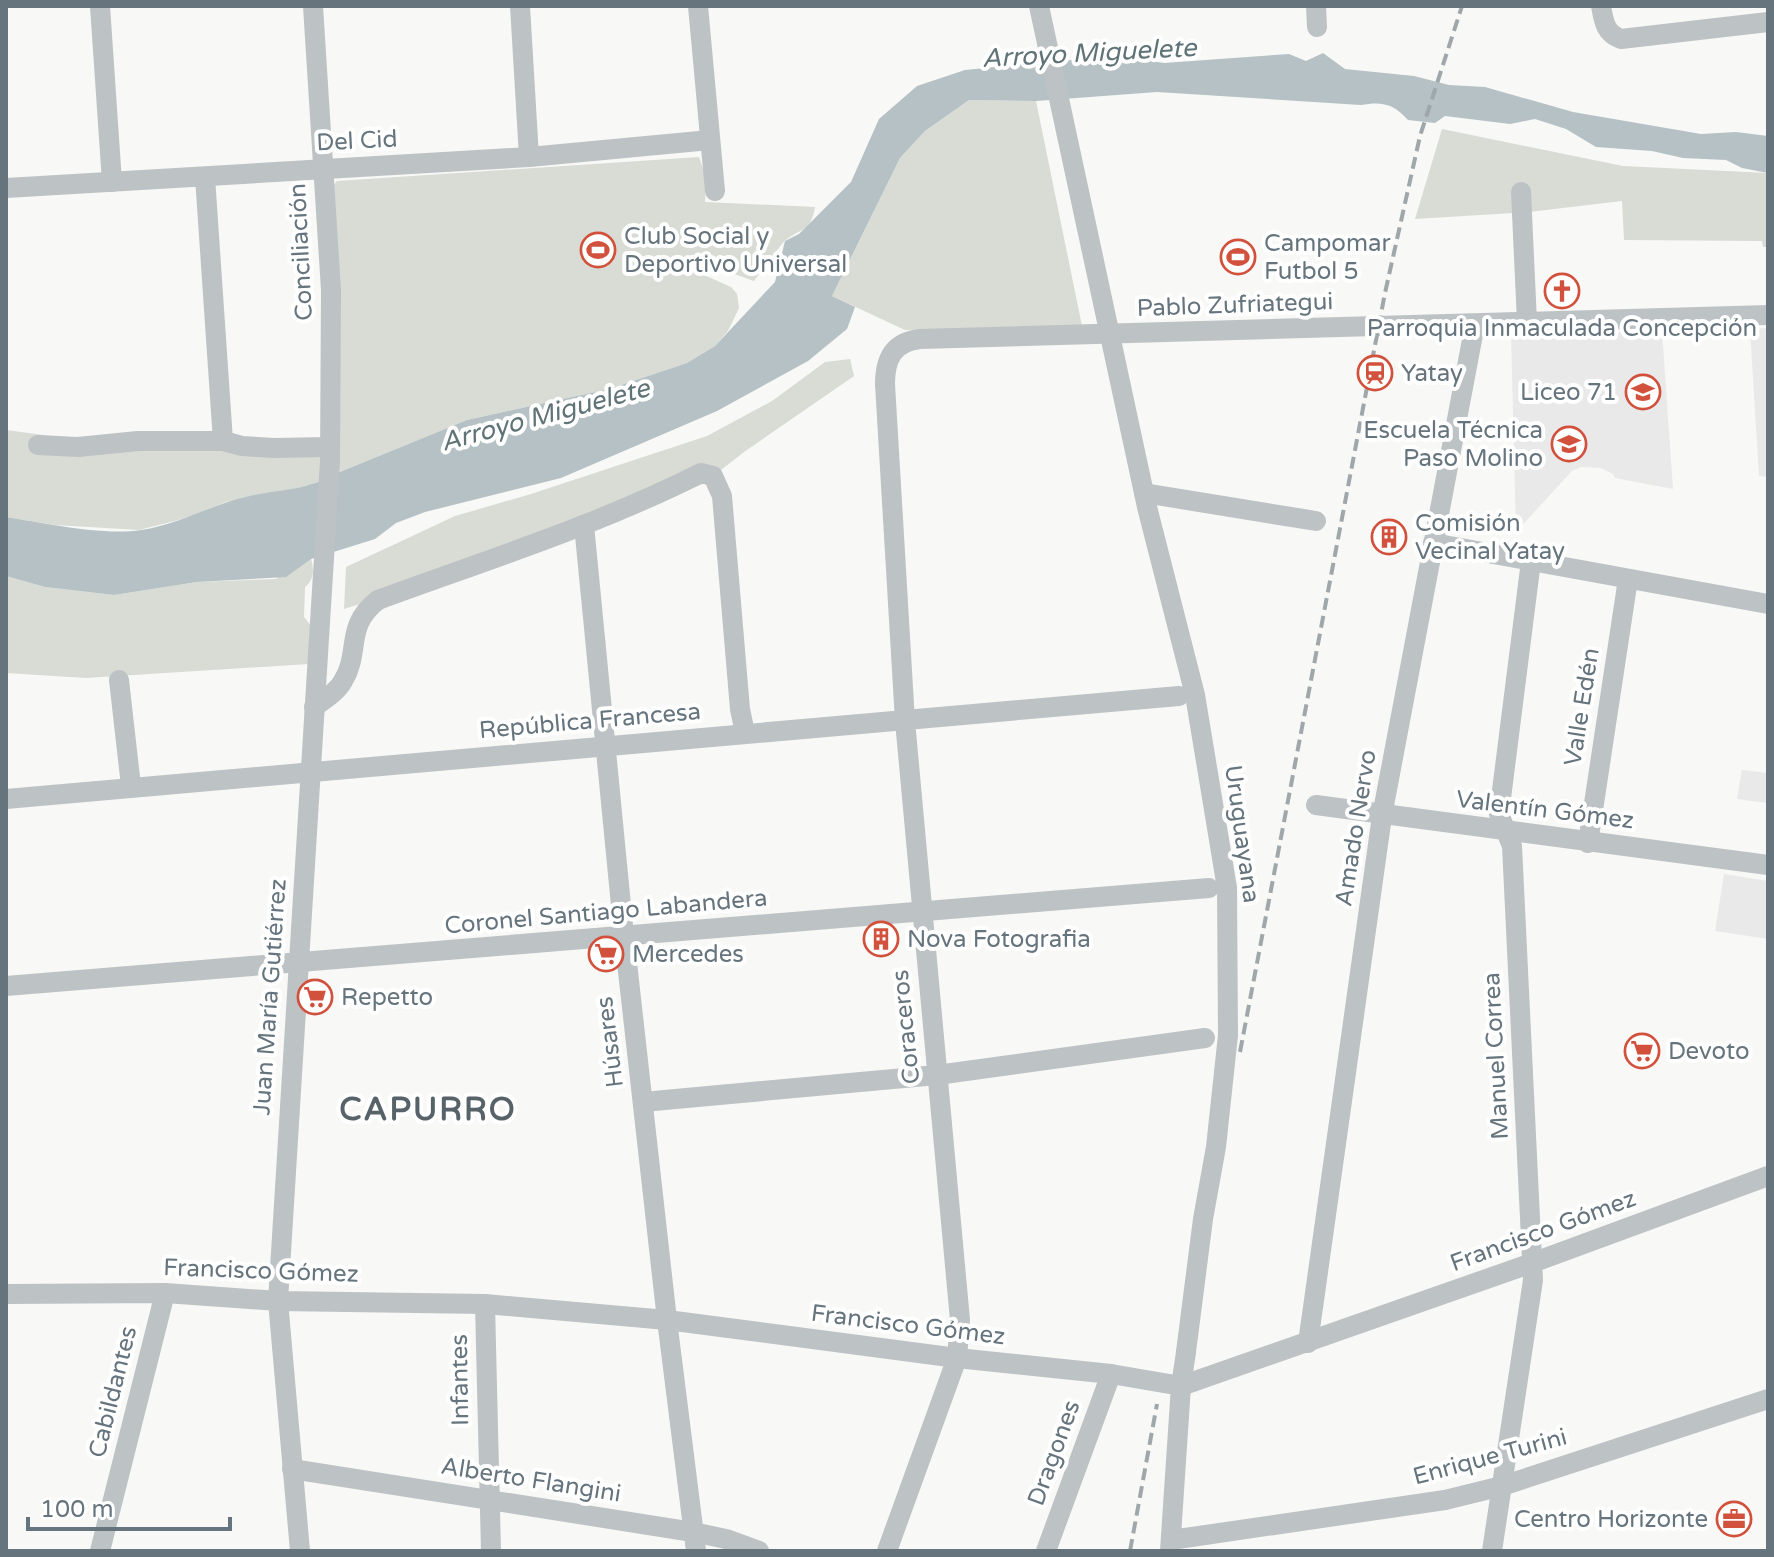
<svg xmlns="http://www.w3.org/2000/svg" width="1774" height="1557" font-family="'Varela Round',sans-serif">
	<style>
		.built { fill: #e9e9e9 }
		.green { fill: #d8dcd5 }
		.water { fill: #b5c1c4 }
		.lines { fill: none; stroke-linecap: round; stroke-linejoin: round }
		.minor { stroke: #bdc2c5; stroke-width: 20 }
		.rail { stroke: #a0a7ab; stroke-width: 4; stroke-dasharray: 12 6; stroke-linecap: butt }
		.minor-bridge { stroke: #bdc2c5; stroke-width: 20 }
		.labels { text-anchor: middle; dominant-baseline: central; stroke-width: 8; stroke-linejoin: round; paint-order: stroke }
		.street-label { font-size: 24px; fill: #66757d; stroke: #fff }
		.poi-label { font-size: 24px; fill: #66757d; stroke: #fff; text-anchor: start }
		.water-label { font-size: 26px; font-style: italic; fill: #607478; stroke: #fff }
		.district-label { font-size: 32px; font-weight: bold; letter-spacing: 2px; fill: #576369; stroke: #fff }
	</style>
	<rect width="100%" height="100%" fill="#f8f8f6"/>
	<!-- built -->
	<g class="built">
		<path d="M1768 328V477L1759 476 1750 329Z"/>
		<path d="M1662 331 1673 489 1615 478 1613 474 1601 468 1581 467 1572 471 1516 532 1511 334Z"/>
		<path d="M1742 770 1768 773V803L1737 799Z"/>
		<path d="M1724 874 1768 881V939L1715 931Z"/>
	</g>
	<!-- green -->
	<g class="green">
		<path d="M969 100 1036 101 1082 326 905 330 832 296 900 158 925 131Z"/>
		<path d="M1442 129 1623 166 1768 173V247H1763L1762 241 1624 240 1622 201 1529 212 1415 219Z"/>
		<path d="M699 157 706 177 705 202 815 207C810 236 797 227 782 244 772 256 763 269 754 281L723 270 717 257 703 256 700 264 704 275 731 287 737 294 739 308 728 331 715 346 687 363 609 389 467 420 335 474 340 459 332 187 337 181Z"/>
		<path d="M850 359 854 376 744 452 703 484 613 518 565 539 344 609 346 567 455 516 531 494 707 436 772 401 825 362Z"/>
		<path d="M6 430 118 445 322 452 323 465 318 484 226 502 186 518 139 530 55 525 6 517Z"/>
		<path d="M308 547C312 562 318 576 305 587L304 617 312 627 309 664 86 678 6 673V576L45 587 114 595 197 582 276 579Z"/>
	</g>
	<!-- water -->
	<path class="water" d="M1323 53 1345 69 1414 76 1449 85 1485 87 1573 112 1701 134 1736 132 1768 136V173L1742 168 1726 160 1683 158 1652 151 1596 147 1566 129 1535 119 1510 124 1445 116 1435 123 1408 120C1394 104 1382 101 1361 105L1157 92 1036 101 969 100 925 131 900 158 832 296 855 307 847 329 808 361 717 411 561 478 425 512 396 523 375 539 311 559 286 577 197 582 114 595 45 587 6 576V517C45 523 102 536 141 530 178 525 210 505 246 497 278 489 307 491 335 474L467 420 609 389 687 363 715 346 775 282 785 241 799 234 851 182 879 119 917 86 965 70 1036 63 1117 56 1164 63 1289 54 1306 61Z"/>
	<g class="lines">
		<!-- minor -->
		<g class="minor">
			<path d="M100 6 112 182"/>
			<path d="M520 6 529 157"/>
			<path d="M698 6 715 191"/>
			<path d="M1039 6 1147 507 1195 695 1227 888 1228 1035"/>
			<path d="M1316 6 1317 27"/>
			<path d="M1601 6C1604 22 1605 33 1621 39L1768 22"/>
			<path d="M205 177 223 441"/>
			<path d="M6 188 529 157 710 140"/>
			<path d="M1521 192 1527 322"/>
			<path d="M38 445 78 447 138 441H223L242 446 274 448 330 447"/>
			<path d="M1144 493 1316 521"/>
			<path d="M584 525 624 936 667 1320 696 1551"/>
			<path d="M1433 543 1768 604"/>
			<path d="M119 680 131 786"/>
			<path d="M314 707C324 700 337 692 343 681 361 652 344 626 378 600 487 560 598 525 701 473L713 476 722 496 740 709 745 733"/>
			<path d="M6 799 1179 696"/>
			<path d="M1316 805 1768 865"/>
			<path d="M1588 843 1628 579"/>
			<path d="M6 986 1209 888"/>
			<path d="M643 1102 937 1075 1205 1038"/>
			<path d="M6 1294 165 1293 278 1301 485 1304 667 1320 957 1358 1111 1374 1181 1386 1532 1263 1768 1176"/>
			<path d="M485 1304 491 1551"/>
			<path d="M1308 1343 1382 816 1475 324"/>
			<path d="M292 1469 693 1532 726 1539 759 1551"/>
			<path d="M1171 1540 1445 1500 1502 1486 1768 1399"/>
			<path d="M100 1551 165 1293"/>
			<path d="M300 1551 278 1301 330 461 331 290 313 6"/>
			<path d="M887 1551 957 1358 960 1320 905 721 885 384C885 359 893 342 920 339L1768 315"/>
			<path d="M1046 1551 1111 1374"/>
			<path d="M1170 1551 1181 1386 1186 1352"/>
			<path d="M1492 1551 1533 1280 1512 846 1499 814 1531 561"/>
		</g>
		<!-- rail -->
		<g class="rail">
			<path d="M1240 1052 1385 293 1420 136 1462 6"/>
			<path d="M1130 1551 1157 1404"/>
		</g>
		<!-- minor-bridge -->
		<path class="minor-bridge" d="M1186 1352 1203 1219 1216 1147 1228 1035"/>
	</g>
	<!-- icons -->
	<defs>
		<g id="stadium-ring" transform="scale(1.8)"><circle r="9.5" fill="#fff" stroke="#d1513c" stroke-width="1.5"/><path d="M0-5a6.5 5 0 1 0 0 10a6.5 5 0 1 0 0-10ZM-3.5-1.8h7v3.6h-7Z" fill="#d1513c"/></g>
		<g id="church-ring" transform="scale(1.8)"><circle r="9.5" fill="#fff" stroke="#d1513c" stroke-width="1.5"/><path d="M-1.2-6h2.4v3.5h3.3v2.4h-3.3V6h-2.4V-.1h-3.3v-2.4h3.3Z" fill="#d1513c"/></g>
		<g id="station-ring" transform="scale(1.8)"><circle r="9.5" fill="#fff" stroke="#d1513c" stroke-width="1.5"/><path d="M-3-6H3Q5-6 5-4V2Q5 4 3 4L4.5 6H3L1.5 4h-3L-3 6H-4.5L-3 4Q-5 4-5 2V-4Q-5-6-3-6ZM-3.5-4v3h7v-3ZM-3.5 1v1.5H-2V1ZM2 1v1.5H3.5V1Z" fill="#d1513c"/></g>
		<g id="school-ring" transform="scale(1.8)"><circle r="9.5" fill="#fff" stroke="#d1513c" stroke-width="1.5"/><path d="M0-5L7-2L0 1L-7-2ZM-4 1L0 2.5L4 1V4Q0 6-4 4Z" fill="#d1513c"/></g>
		<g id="building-ring" transform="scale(1.8)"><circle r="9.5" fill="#fff" stroke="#d1513c" stroke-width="1.5"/><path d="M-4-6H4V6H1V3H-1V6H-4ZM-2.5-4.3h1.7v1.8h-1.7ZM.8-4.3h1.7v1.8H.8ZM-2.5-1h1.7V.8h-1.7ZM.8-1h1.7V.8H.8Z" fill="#d1513c"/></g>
		<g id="supermarket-ring" transform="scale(1.8)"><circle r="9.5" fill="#fff" stroke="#d1513c" stroke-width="1.5"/><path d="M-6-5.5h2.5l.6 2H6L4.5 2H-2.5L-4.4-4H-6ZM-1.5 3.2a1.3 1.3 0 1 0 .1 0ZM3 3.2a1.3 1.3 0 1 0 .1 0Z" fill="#d1513c"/></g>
		<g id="office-ring" transform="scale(1.8)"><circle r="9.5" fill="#fff" stroke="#d1513c" stroke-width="1.5"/><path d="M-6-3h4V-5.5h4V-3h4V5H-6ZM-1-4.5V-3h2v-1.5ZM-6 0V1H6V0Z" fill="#d1513c"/></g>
	</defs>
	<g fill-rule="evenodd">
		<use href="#stadium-ring" x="598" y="250"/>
		<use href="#stadium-ring" x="1238" y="257"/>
		<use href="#church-ring" x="1562" y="291"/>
		<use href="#station-ring" x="1375" y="373"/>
		<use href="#school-ring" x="1643" y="392"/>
		<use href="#school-ring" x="1569" y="444"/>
		<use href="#building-ring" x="1389" y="537"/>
		<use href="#building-ring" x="881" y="939"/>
		<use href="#supermarket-ring" x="606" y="954"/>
		<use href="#supermarket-ring" x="315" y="997"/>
		<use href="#supermarket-ring" x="1642" y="1051"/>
		<use href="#office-ring" x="1734" y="1519"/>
	</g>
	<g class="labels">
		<!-- street labels -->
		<g class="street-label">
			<text transform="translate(357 141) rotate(-3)">Del Cid</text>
			<text transform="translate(301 252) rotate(-93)">Conciliación</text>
			<text transform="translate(1235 305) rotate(-2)">Pablo Zufriategui</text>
			<text transform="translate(1582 707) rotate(-81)">Valle Edén</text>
			<text transform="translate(590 721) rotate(-5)">República Francesa</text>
			<text transform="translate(1545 810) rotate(7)">Valentín Gómez</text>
			<text transform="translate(1356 828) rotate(-81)">Amado Nervo</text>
			<text transform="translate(1242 834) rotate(82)">Uruguayana</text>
			<text transform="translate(606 912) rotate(-5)">Coronel Santiago Labandera</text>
			<text transform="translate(270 997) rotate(-86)">Juan María Gutiérrez</text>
			<text transform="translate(906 1027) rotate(-96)">Coraceros</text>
			<text transform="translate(610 1042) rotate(-97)">Húsares</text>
			<text transform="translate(1496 1056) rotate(-93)">Manuel Correa</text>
			<text transform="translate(1543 1231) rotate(-20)">Francisco Gómez</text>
			<text transform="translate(261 1271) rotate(2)">Francisco Gómez</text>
			<text transform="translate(908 1325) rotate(7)">Francisco Gómez</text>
			<text transform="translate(460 1380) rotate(-91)">Infantes</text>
			<text transform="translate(113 1392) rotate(-76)">Cabildantes</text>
			<text transform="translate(1054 1453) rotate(-70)">Dragones</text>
			<text transform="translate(1490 1457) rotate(-15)">Enrique Turini</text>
			<text transform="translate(531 1480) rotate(9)">Alberto Flangini</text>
		</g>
		<!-- poi labels -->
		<g class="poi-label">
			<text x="624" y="236">Club Social y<tspan x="624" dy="28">Deportivo Universal</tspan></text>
			<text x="1264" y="243">Campomar<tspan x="1264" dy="28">Futbol 5</tspan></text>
			<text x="1562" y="328" text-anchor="middle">Parroquia Inmaculada Concepción</text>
			<text x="1401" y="373">Yatay</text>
			<text x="1617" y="392" text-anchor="end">Liceo 71</text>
			<text x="1543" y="430" text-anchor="end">Escuela Técnica<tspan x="1543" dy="28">Paso Molino</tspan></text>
			<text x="1415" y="523">Comisión<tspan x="1415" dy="28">Vecinal Yatay</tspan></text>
			<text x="907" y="939">Nova Fotografia</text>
			<text x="632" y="954">Mercedes</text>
			<text x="341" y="997">Repetto</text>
			<text x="1668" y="1051">Devoto</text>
			<text x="1708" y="1519" text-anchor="end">Centro Horizonte</text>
		</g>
		<!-- water labels -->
		<g class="water-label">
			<text transform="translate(1089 53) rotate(-3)">Arroyo Miguelete</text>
			<text transform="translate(545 415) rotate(-15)">Arroyo Miguelete</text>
		</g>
		<!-- district labels -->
		<g class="district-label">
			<text x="428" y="1110">CAPURRO</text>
		</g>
	</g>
	<!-- border -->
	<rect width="1774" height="1557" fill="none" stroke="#66757d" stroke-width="16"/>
	<!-- scale -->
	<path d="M28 1517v12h202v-12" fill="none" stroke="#66757d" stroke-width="4"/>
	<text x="40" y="1517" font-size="24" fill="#66757d" stroke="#ffffff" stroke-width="6" paint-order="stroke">100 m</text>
</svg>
